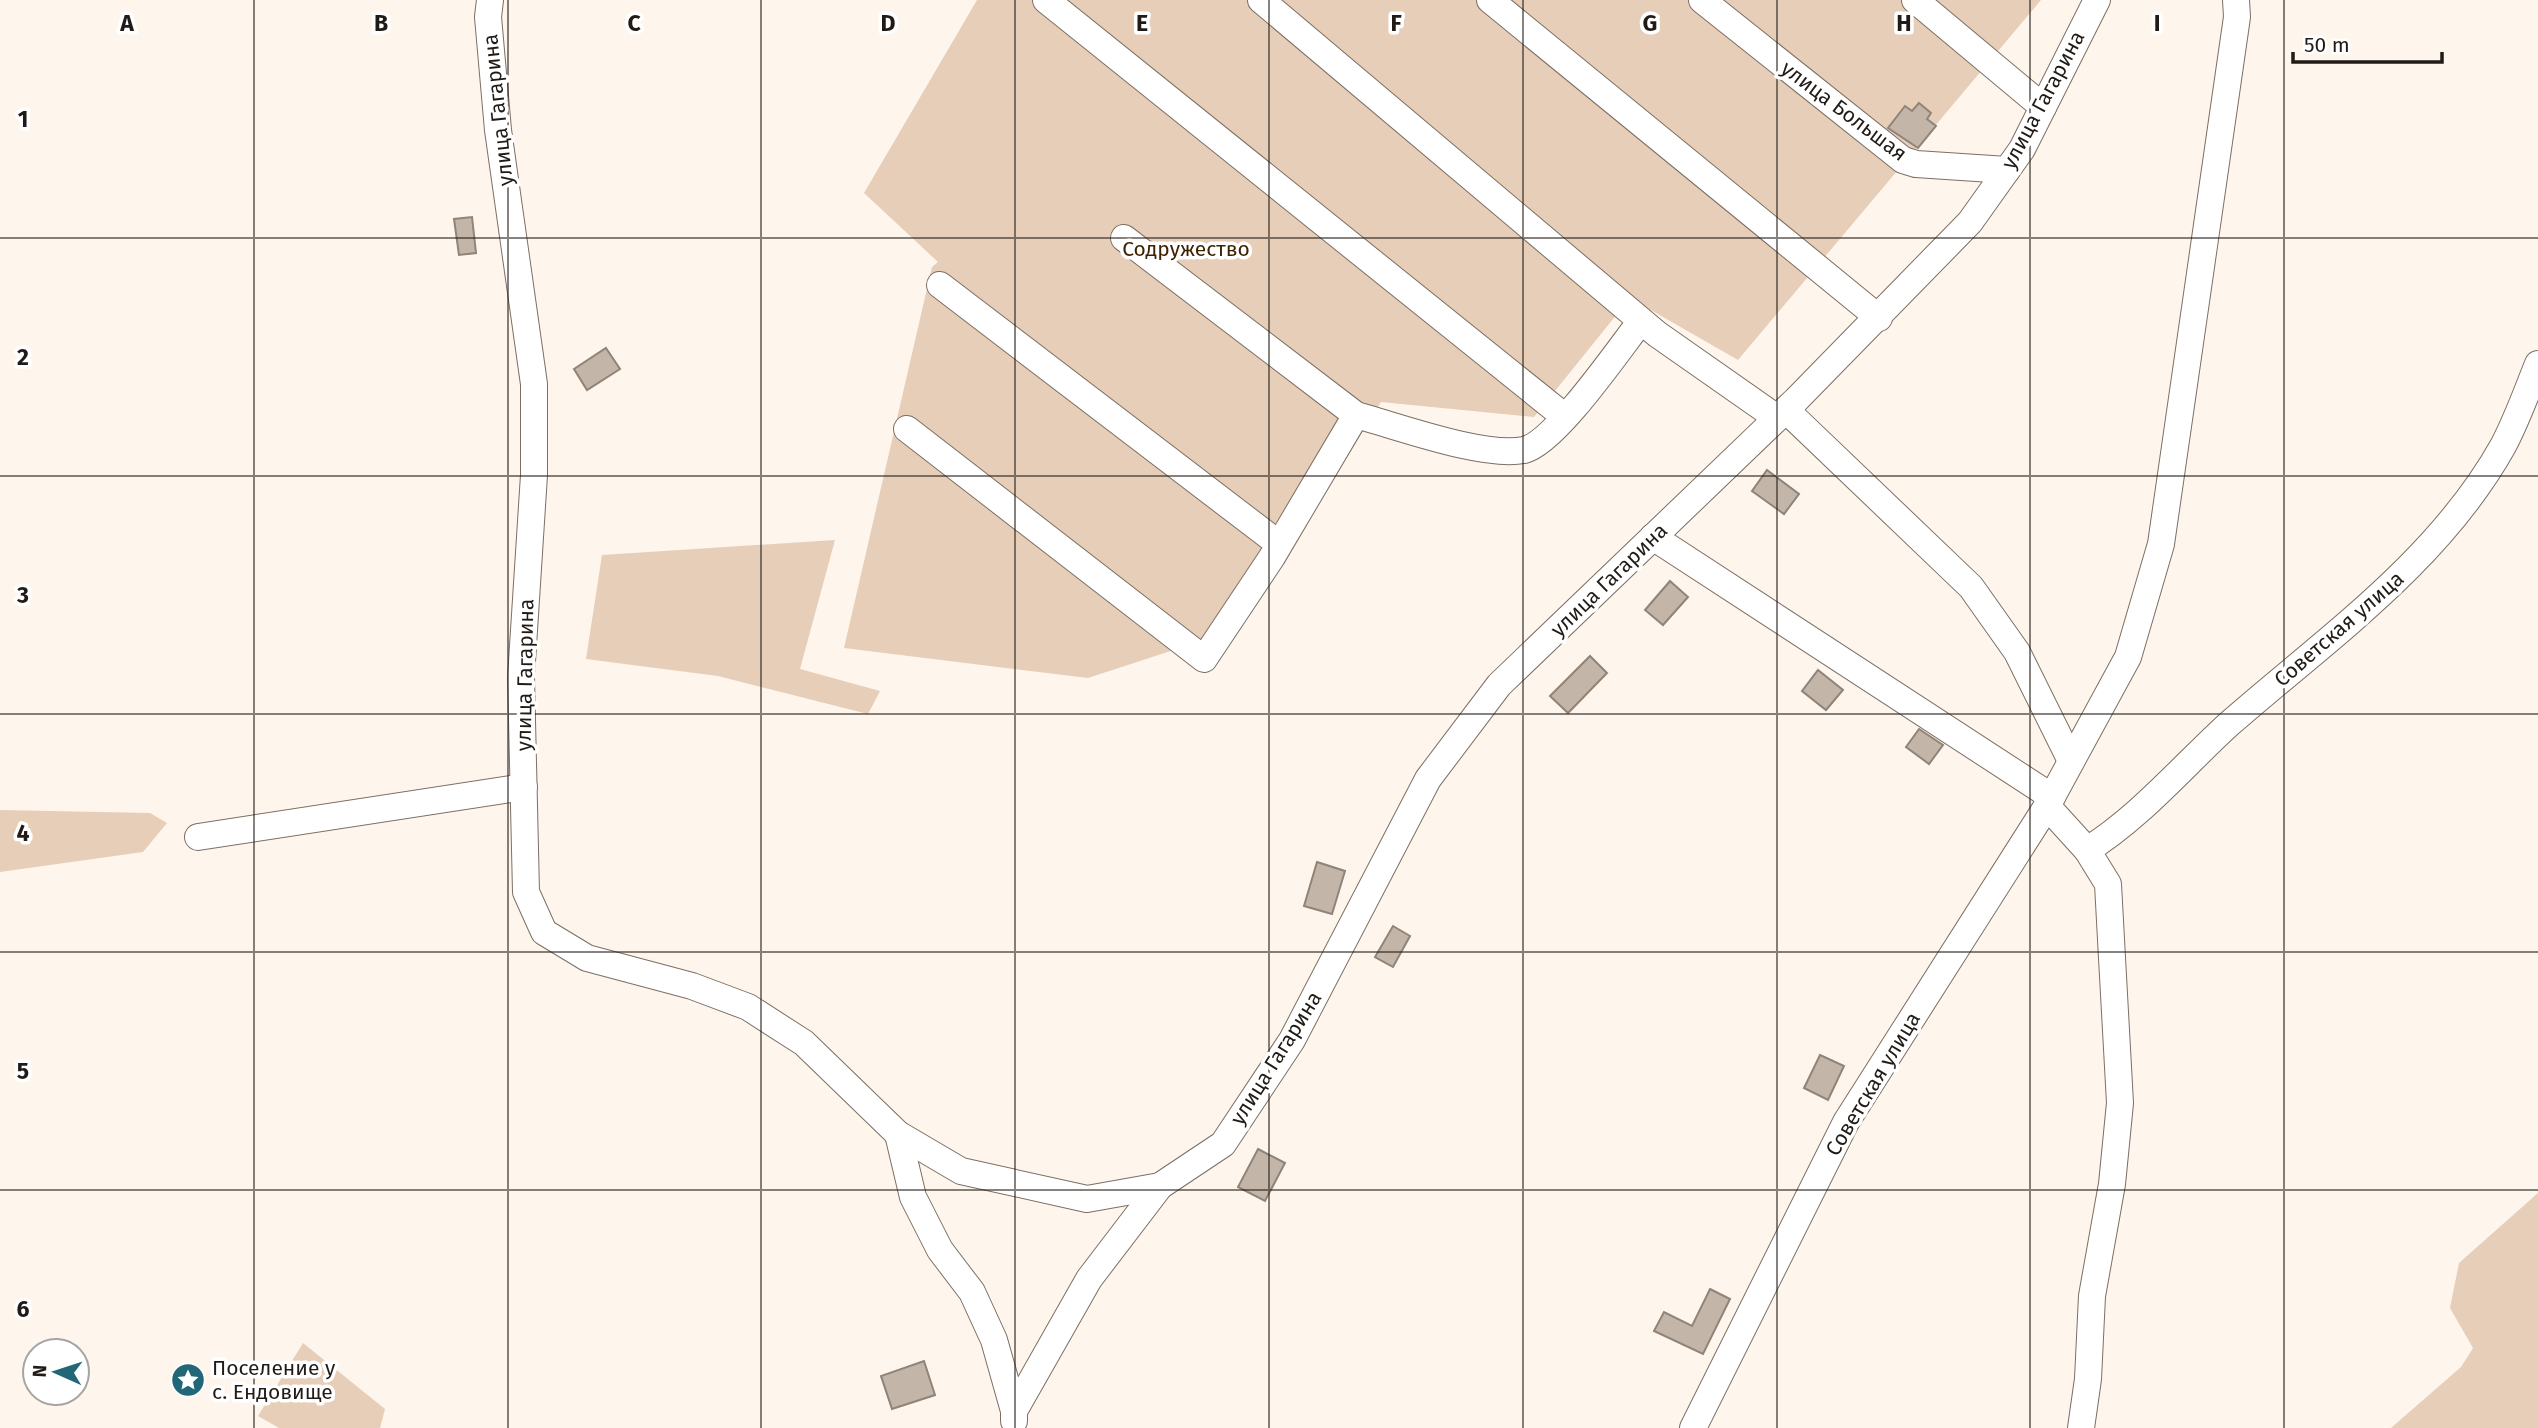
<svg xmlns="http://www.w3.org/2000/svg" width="2538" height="1428" font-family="'Fira Sans',sans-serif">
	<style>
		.green { fill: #e6ceb8 }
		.building { fill: #c3b5a8; stroke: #908377; stroke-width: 2 }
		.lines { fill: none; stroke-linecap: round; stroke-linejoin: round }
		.minor-casing { stroke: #7c6f63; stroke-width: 28 }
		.minor { stroke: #fff; stroke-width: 26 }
		.grid { fill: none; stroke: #201b16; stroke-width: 2; stroke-opacity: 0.55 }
		.labels { text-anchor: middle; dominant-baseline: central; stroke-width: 7; stroke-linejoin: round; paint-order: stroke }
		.street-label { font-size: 21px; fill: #201b16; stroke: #fff }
		.park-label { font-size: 21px; fill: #3e2200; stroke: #fff }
		.poi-label { font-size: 21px; fill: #201b16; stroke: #fff; text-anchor: start }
		.grid-label { font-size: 23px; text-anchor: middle; font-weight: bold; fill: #201b16; stroke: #fff; stroke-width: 7; stroke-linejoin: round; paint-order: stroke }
	</style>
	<rect width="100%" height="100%" fill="#fef5ed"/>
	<!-- green -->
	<g class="green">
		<path d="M977 0H2041L1738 360 1630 298 1534 417 1381 402 1241 628 1088 678 844 648 932 267 938 262 864 193Z"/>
		<path d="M835 540 800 669 880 691 868 714 718 676 586 659 602 555Z"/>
		<path d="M0 810 150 813 167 823 143 852 0 872Z"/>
		<path d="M2538 1193V1428H2391L2461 1367 2473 1348 2450 1308 2459 1263Z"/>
		<path d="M303 1343 385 1409 380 1428H279L258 1416Z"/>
	</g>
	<!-- building -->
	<g class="building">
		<path d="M1919 103 1931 113 1927 119 1936 126 1918 148 1888 128 1905 106 1912 111Z"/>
		<path d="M472 217 476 253 459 255 454 219Z"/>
		<path d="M606 348 620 369 587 390 574 369Z"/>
		<path d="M1767 470 1799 494 1784 514 1752 491Z"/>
		<path d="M1670 581 1688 597 1663 625 1645 610Z"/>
		<path d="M1590 656 1607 673 1568 713 1550 696Z"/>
		<path d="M1818 670 1843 690 1826 710 1802 691Z"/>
		<path d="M1919 729 1943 745 1929 764 1906 747Z"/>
		<path d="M1317 862 1345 871 1332 914 1304 906Z"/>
		<path d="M1393 926 1410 936 1393 967 1375 957Z"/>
		<path d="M1820 1055 1844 1066 1828 1100 1804 1088Z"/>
		<path d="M1258 1149 1285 1163 1265 1201 1238 1187Z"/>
		<path d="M1710 1289 1730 1299 1703 1354 1654 1331 1664 1312 1692 1326Z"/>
		<path d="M924 1361 935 1395 892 1409 881 1376Z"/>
	</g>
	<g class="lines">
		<!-- minor casing -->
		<g class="minor-casing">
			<g id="minor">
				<path d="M490 0 488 17 498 130 534 384V475L521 677 526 892 544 932 587 958 692 986 748 1007 804 1043 898 1134 961 1171 1087 1199 1160 1186 1223 1144 1292 1040 1428 779 1499 685 1796 400 1970 222 2022 149 2097 0"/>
				<path d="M1046 0 1565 417"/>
				<path d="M1261 0 1657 334 1777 418"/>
				<path d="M1490 0 1879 318"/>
				<path d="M1702 0 1903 160 1916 164 2007 170"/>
				<path d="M1915 0 2043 107"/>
				<path d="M1124 238 1356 415"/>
				<path d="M940 285 1279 544"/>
				<path d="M1786 410 1971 587 2017 652 2071 761"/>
				<path d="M907 429 1204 659 1272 557 1356 415C1397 426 1484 458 1524 450 1555 443 1619 349 1641 321"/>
				<path d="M1653 537 2052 797"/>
				<path d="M2047 806 2128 657 2161 544 2237 17 2236 0"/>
				<path d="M198 837 524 787"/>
				<path d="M2087 850C2139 818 2183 766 2229 724 2326 639 2438 562 2503 446 2517 420 2527 391 2538 364"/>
				<path d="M898 1134 913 1197 940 1250 972 1292 994 1340 1014 1411"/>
				<path d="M1014 1421V1411L1089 1279 1160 1186"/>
				<path d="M1693 1428 1846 1122 2047 806 2087 850 2108 884 2112 958 2120 1103 2112 1184 2092 1296 2088 1379 2081 1428"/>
			</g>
		</g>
		<!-- minor -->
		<use href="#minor" class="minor"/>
	</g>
	<!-- grid -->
	<path class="grid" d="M254 0V1428M508 0V1428M761 0V1428M1015 0V1428M1269 0V1428M1523 0V1428M1777 0V1428M2030 0V1428M2284 0V1428M0 238H2538M0 476H2538M0 714H2538M0 952H2538M0 1190H2538"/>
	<!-- icons -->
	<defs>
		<g id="sight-disc" transform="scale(1.75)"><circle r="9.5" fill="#226777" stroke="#fff"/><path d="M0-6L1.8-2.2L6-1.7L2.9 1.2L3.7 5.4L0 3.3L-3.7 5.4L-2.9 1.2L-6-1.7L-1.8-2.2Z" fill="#fff"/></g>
	</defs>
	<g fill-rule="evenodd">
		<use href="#sight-disc" x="188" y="1380"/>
	</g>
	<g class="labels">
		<!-- street labels -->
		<g class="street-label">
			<text transform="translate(2043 100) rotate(-62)">улица Гагарина</text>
			<text transform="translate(498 110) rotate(-96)">улица Гагарина</text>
			<text transform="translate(1844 111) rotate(37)">улица Большая</text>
			<text transform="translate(1609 580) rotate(-44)">улица Гагарина</text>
			<text transform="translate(2339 629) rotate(-41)">Советская улица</text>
			<text transform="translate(525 675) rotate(-89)">улица Гагарина</text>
			<text transform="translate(1276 1058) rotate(-58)">улица Гагарина</text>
			<text transform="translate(1873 1084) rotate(-59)">Советская улица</text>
		</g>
		<!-- park labels -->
		<g class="park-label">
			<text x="1186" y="249">Содружество</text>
		</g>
		<!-- poi labels -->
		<g class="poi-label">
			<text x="212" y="1368">Поселение у<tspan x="212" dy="24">с. Ендовище</tspan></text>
		</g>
	</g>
	<g class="grid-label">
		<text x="127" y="31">A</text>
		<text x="381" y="31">B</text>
		<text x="634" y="31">C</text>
		<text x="888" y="31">D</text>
		<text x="1142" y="31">E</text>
		<text x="1396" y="31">F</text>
		<text x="1650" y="31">G</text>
		<text x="1904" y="31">H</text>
		<text x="2157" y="31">I</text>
		<text x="23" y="127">1</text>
		<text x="23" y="365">2</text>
		<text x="23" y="603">3</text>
		<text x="23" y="841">4</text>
		<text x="23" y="1079">5</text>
		<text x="23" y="1317">6</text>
	</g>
	<!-- north arrow -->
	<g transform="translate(56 1372) rotate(273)"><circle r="33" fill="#ffffff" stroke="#a6a4a2" stroke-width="2"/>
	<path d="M0-5L12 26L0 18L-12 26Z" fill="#226777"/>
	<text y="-10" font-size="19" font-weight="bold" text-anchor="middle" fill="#201b16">N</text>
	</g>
	<!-- scale -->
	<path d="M2293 52v10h149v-10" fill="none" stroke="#201b16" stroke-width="3.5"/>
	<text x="2304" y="52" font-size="21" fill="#201b16" stroke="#ffffff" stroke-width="5" paint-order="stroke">50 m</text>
</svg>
